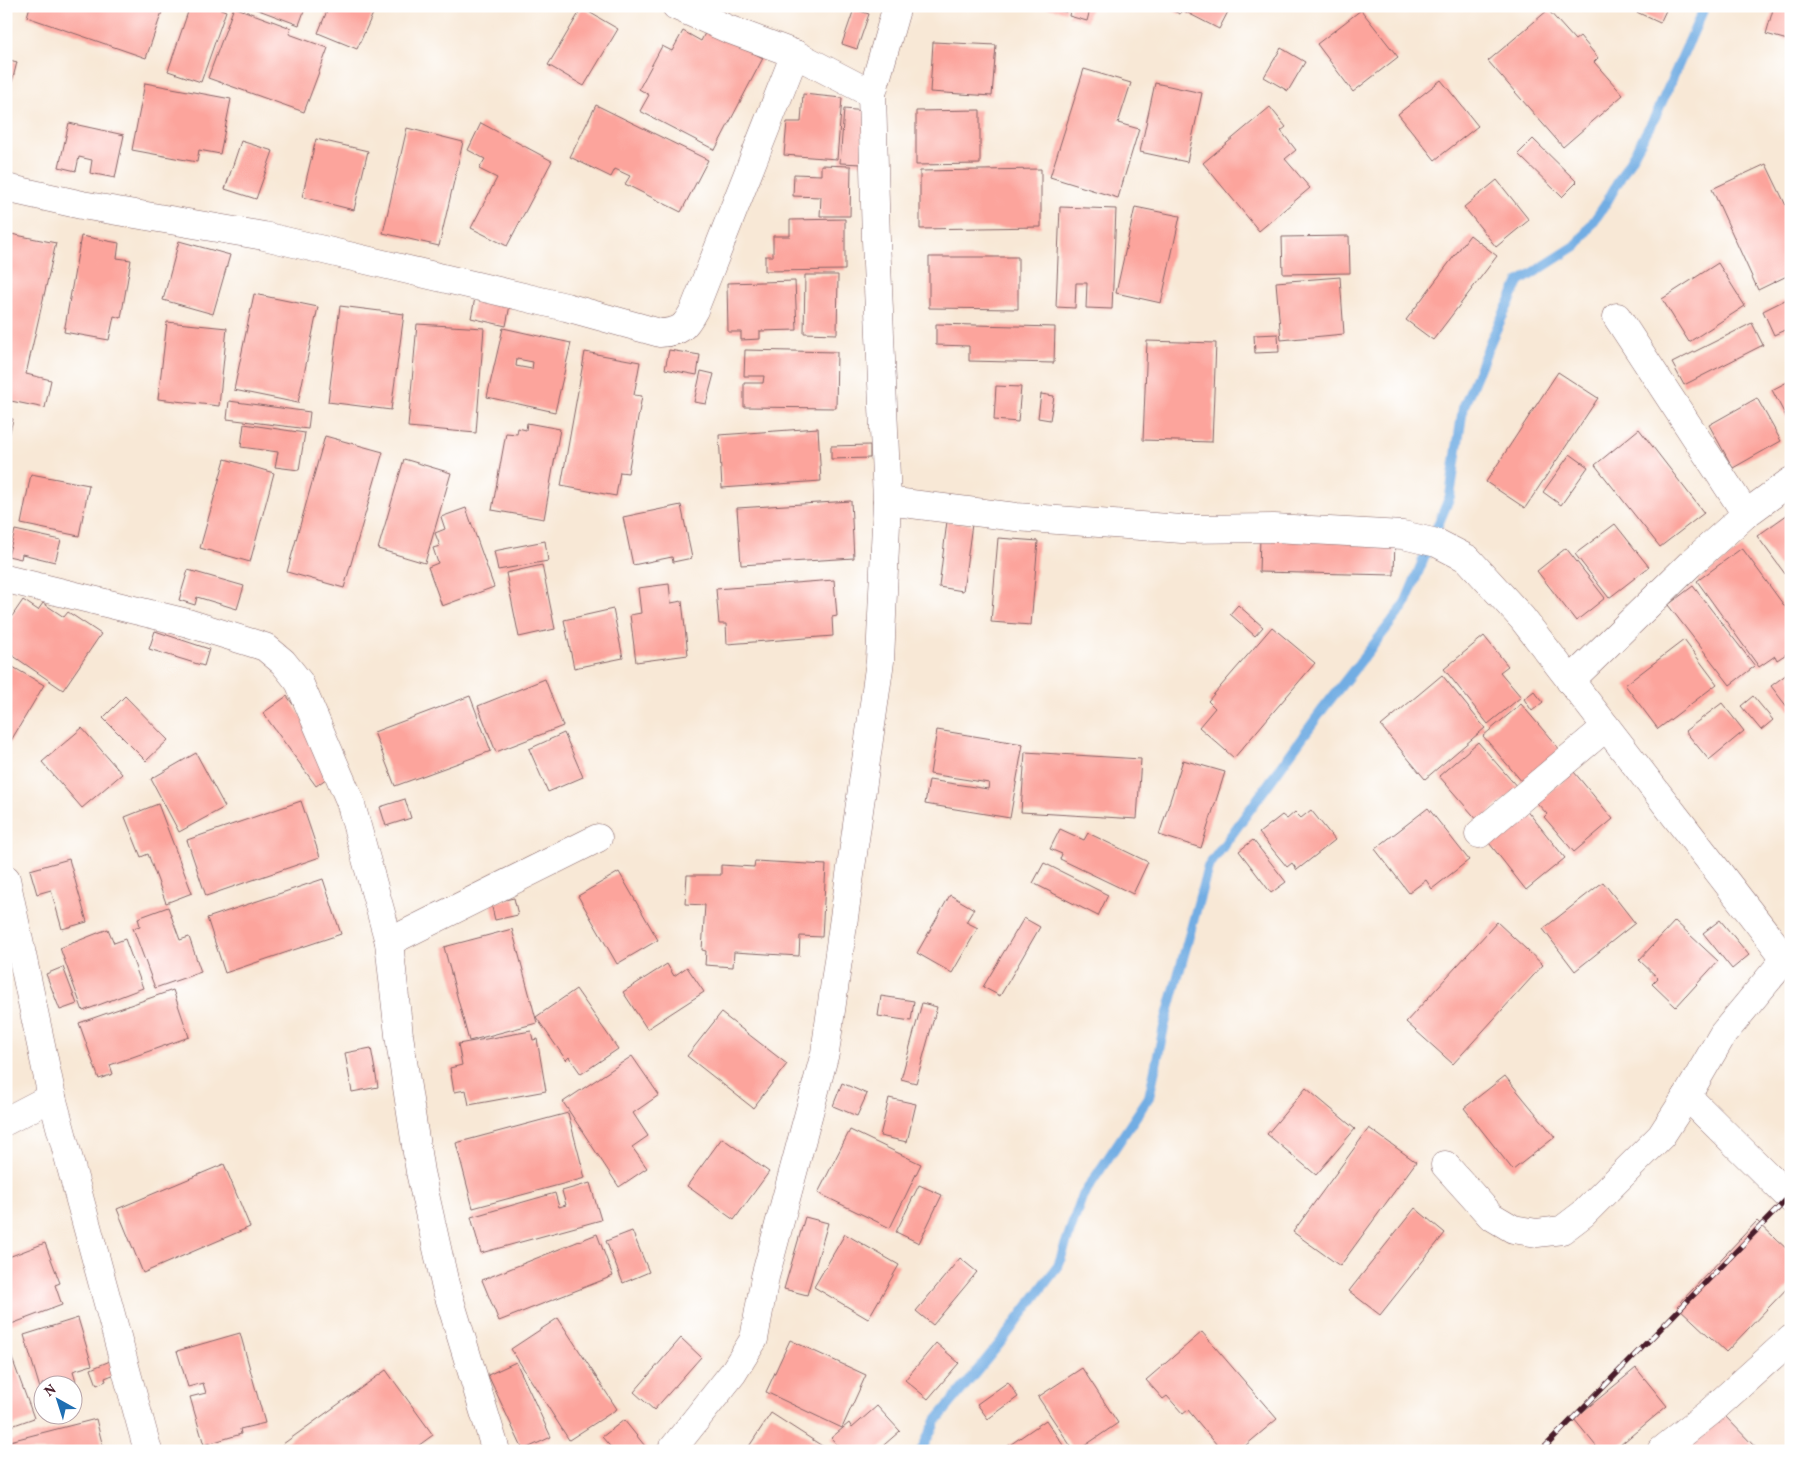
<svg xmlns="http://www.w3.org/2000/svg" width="1797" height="1457" font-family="Vollkorn,serif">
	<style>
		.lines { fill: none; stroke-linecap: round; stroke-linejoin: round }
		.stream { stroke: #72ade3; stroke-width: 10 }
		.building { fill: #fca49c; fill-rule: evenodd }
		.minor-casing { stroke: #876567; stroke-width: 29 }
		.minor { stroke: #fff; stroke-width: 28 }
		.rail-casing { stroke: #4a1f2b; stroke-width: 5.5 }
		.rail { stroke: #fff; stroke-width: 4; stroke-dasharray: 11; stroke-linecap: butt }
	</style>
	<rect width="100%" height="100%" fill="#fff"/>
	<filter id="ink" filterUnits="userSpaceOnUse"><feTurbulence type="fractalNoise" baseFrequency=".02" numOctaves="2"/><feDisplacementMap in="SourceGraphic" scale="10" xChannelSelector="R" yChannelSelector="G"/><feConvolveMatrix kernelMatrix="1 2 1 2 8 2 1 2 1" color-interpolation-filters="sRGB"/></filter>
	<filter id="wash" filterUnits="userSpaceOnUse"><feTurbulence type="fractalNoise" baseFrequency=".0096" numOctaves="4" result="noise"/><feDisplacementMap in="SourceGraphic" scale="20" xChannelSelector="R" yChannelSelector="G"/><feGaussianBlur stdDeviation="1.12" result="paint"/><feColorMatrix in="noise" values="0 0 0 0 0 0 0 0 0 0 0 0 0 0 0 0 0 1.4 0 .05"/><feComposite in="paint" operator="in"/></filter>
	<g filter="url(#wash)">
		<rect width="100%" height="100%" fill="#f8e8d6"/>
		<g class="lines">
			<!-- stream -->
			<path class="stream" d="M921 1451 936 1421 1005 1337 1058 1266 1082 1197 1149 1097 1164 1027 1208 867 1323 709 1404 606 1450 496 1463 408 1493 336 1519 282 1577 245 1605 205 1656 115 1705 6"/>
		</g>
		<g id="blocks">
			<!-- building -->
			<g class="building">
				<path d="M30 6H164L146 58 27 17Z"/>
				<path d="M190 6H213L226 11 201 82 168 71Z"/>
				<path d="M248 6H306L299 25Z"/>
				<path d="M329 6 376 7 357 49 318 33Z"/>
				<path d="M1040 6H1067L1066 12Z"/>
				<path d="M1071 6H1091L1087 21 1069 16Z"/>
				<path d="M1163 6H1183L1180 14Z"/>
				<path d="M1184 6H1231L1219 29 1182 10Z"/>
				<path d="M1624 6H1668L1660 23Z"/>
				<path d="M1774 6H1791V41L1766 34Z"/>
				<path d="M234 7 291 28 289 34 328 48 304 112 208 78Z"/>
				<path d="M582 8 618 29 584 86 548 65Z"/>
				<path d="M854 9 869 14 857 49 842 44Z"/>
				<path d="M1361 10 1398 57 1353 92 1317 44Z"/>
				<path d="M1548 10 1575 40 1580 36 1598 58 1594 62 1623 95 1563 147 1488 61Z"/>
				<path d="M707 29 763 58 715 150 640 111 649 95 639 89 662 46 672 51 683 31 701 41Z"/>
				<path d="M933 42 996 45 992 96 930 92Z"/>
				<path d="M1281 48 1305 62 1288 91 1264 77Z"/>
				<path d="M6 59 17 62 7 102H6Z"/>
				<path d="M1084 69 1131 83 1118 123 1139 129 1118 198 1050 177Z"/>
				<path d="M1441 80 1478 126 1435 160 1398 114Z"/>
				<path d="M145 83 231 99 220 154 199 150 197 162 132 150Z"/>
				<path d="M1155 83 1202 93 1187 162 1140 152Z"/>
				<path d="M803 94 842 98 837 159 784 155 787 122H801Z"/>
				<path d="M596 105 708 160 681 212 625 184 630 176 615 169 611 177 570 157Z"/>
				<path d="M1270 107 1286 127 1281 131 1296 150 1285 159 1310 188 1259 231 1203 163Z"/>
				<path d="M844 109 866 111 862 164 840 163Z"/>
				<path d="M980 110V164L916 165V111Z"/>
				<path d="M69 123 124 135 115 178 90 173 92 160 79 157 76 171 59 167Z"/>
				<path d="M481 123 552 161 507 246 471 228 497 178 479 169 485 159 468 150Z"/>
				<path d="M407 128 463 142 439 246 383 233Z"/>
				<path d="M316 139 368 151 354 210 302 197Z"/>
				<path d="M1533 139 1577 182 1562 197 1518 154Z"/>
				<path d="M241 141 273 151 256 199 225 189Z"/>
				<path d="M1766 164 1791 216V274L1758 290 1712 189Z"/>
				<path d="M821 165 851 166 850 216H820L821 197 793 196 794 174 821 175Z"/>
				<path d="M1041 169V227L920 229V171Z"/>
				<path d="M1497 180 1529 220 1496 247 1464 207Z"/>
				<path d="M1060 207 1116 209 1112 309 1086 308 1087 283H1076L1075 308 1056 307Z"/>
				<path d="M1135 207 1180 216 1161 303 1116 293Z"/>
				<path d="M845 219V270L765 271V256H773V236H790V220Z"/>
				<path d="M6 233 56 243 26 374 51 380 45 408 6 400Z"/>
				<path d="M1470 235 1497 256 1433 340 1406 320Z"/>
				<path d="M81 236 119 243 117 258 131 260 121 318 114 316 109 340 64 332Z"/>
				<path d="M1349 236 1350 273 1283 274 1282 237Z"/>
				<path d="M179 241 230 255 213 314 163 300Z"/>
				<path d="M929 257H1018V309L929 308Z"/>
				<path d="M1718 263 1745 306 1689 342 1662 299Z"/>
				<path d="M805 275H838L837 334 804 333Z"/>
				<path d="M1340 277 1344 334 1281 340 1276 282Z"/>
				<path d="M795 281 797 330 760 331V339L741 340V332H728L727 283Z"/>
				<path d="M254 294 318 307 298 403 234 390Z"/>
				<path d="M1791 297V327L1774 335 1763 311Z"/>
				<path d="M475 298 510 305 506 326 471 318Z"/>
				<path d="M340 306 404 314 391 410 328 402Z"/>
				<path d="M167 322 227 328 219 406 158 399Z"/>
				<path d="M1752 323 1763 345 1684 385 1672 363Z"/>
				<path d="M417 324 484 328 476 433 408 427Z"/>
				<path d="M936 324 1055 327 1054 363 969 361V346L936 345Z"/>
				<path d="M503 328 571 343 555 412 487 397ZM517 359 533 362 532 369 516 366Z"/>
				<path d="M1278 334 1279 352 1255 353 1254 335Z"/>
				<path d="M1147 341 1216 343 1212 442 1143 440Z"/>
				<path d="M669 350 700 355 697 375 665 369Z"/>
				<path d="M745 350 837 352 836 408 744 407V383H763L764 376H744Z"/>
				<path d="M585 352 640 362 634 395 642 396 628 473 620 472 616 496 561 486Z"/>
				<path d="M701 371 714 374 706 404 694 402Z"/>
				<path d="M1558 372 1598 398 1525 508 1486 482Z"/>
				<path d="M1791 380V426L1772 390Z"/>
				<path d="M996 386 1021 387 1018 422 994 420Z"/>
				<path d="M1041 394 1054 396 1050 420 1038 418Z"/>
				<path d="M1757 398 1781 441 1733 468 1709 425Z"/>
				<path d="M229 401 310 412 308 429 227 419Z"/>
				<path d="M6 417 13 419 7 445H6Z"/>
				<path d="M527 423 560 429 544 519 492 510 506 433 517 434 518 428 526 430Z"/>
				<path d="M244 424 305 433 299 470 275 467 278 452 241 447Z"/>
				<path d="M818 428 821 481 722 488 719 435Z"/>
				<path d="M1639 429 1704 513 1660 547 1595 465Z"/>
				<path d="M325 436 383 452 344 588 287 572Z"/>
				<path d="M870 445V458L831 459V446Z"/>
				<path d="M1570 454 1588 467 1561 505 1543 492Z"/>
				<path d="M225 459 274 473 250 562 200 548Z"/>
				<path d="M404 459 451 473 425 563 378 549Z"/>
				<path d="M31 474 89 485 79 536 21 524Z"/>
				<path d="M851 501 854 558 741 565 737 508Z"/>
				<path d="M681 505 692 558 673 562 672 557 633 565 623 517Z"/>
				<path d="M466 508 494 587 442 606 428 567 438 563 433 548 440 546 435 533 445 529 441 517Z"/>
				<path d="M1791 512V582L1757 536Z"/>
				<path d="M947 521 972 524 963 591 939 587Z"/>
				<path d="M1615 524 1649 567 1609 598 1575 554Z"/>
				<path d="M15 530 61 540 55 562 22 554 21 559 8 556Z"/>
				<path d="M1260 536 1395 539 1394 575 1259 572Z"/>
				<path d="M998 538 1038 541 1031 625 991 622Z"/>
				<path d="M545 541 548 561 498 570 494 551Z"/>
				<path d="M1566 548 1605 598 1576 621 1537 571Z"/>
				<path d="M1742 548 1791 615V651L1777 660 1775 656 1759 667 1697 581Z"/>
				<path d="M542 565 555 629 519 637 506 573Z"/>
				<path d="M188 570 244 586 237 609 197 597 195 605 179 600Z"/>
				<path d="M834 580 837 616 832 617 833 636 727 644 726 624H719L716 589Z"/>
				<path d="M669 584 671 603 682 601 688 655 636 662 630 615 641 613 638 588Z"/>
				<path d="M1693 586 1755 666 1730 685 1668 605Z"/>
				<path d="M23 600 38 610 43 603 64 617 68 612 101 634 63 690 6 651V625Z"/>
				<path d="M1238 605 1263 627 1255 636 1230 614Z"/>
				<path d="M613 609 623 658 574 668 564 620Z"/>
				<path d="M1272 627 1315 663 1234 758 1199 727 1215 708 1208 701Z"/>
				<path d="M155 631 209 649 204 666 149 649Z"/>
				<path d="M1484 636 1508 666 1500 672 1521 697 1488 724 1444 669Z"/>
				<path d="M1684 640 1717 684 1658 729 1625 685Z"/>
				<path d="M6 663 44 685 6 749Z"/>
				<path d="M1791 671V712L1771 686Z"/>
				<path d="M1442 675 1485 728 1425 779 1381 726Z"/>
				<path d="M545 679 563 726 496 752 478 706Z"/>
				<path d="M1534 691 1543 702 1532 711 1524 699Z"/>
				<path d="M125 696 168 740 146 761 103 718Z"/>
				<path d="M287 696 329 756 334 773 316 786 263 713Z"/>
				<path d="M470 696 491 751 395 786 374 732Z"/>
				<path d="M1753 696 1773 720 1761 730 1741 706Z"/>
				<path d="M1722 703 1744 731 1709 760 1685 731Z"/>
				<path d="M1521 704 1561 751 1523 783 1483 736Z"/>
				<path d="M82 728 122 774 82 808 42 762Z"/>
				<path d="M937 730 1023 744 1010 818 925 804 929 780 988 789 989 783 930 774Z"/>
				<path d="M564 733 583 777 548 792 529 749Z"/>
				<path d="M1478 742 1518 788 1479 822 1439 776Z"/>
				<path d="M1025 752 1141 759 1137 819 1021 812Z"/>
				<path d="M196 753 225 807 179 832 151 779Z"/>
				<path d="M1183 760 1225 772 1201 848 1159 835Z"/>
				<path d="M1574 772 1613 819 1574 852 1544 817 1547 814 1537 803Z"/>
				<path d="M405 799 411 818 386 826 380 807Z"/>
				<path d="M301 801 320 857 206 896 187 840Z"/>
				<path d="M158 804 192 893 166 903 148 854 141 857 125 817Z"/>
				<path d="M1428 808 1469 860 1432 889 1426 880 1409 893 1375 849Z"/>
				<path d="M1525 808 1565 858 1526 890 1486 839Z"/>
				<path d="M1311 810 1335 840 1297 870 1292 863 1287 867 1259 833 1282 815 1287 819 1295 812 1301 818Z"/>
				<path d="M1060 829 1084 840 1088 833 1148 862 1133 894 1060 859 1062 854 1050 849Z"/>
				<path d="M1253 840 1286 882 1271 893 1239 851Z"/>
				<path d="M69 859 87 922 62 929 51 890 37 894 30 870Z"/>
				<path d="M755 861 826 865 822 937 800 936 799 956 734 952 733 967 705 965 706 951 702 950 705 905 685 904 687 875H721V865L754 867Z"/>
				<path d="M1044 863 1108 895 1098 916 1033 883Z"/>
				<path d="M619 872 658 940 617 964 578 896Z"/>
				<path d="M323 879 341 934 225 973 207 918Z"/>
				<path d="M1603 882 1635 923 1575 971 1543 929Z"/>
				<path d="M950 895 974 909 966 922 978 928 952 973 917 953Z"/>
				<path d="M514 898 518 915 495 920 491 903Z"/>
				<path d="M168 907 180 940 189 937 201 972 155 988 133 928 140 926 138 918Z"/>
				<path d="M1024 918 1040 927 1000 996 983 987Z"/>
				<path d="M1720 920 1749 955 1732 969 1703 933Z"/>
				<path d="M1675 921 1718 961 1676 1007 1652 984 1658 978 1639 960Z"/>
				<path d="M1497 922 1543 965 1453 1064 1406 1022Z"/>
				<path d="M108 929 114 943 125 939 143 988 83 1011 60 948Z"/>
				<path d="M512 929 537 1023 469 1041 444 947Z"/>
				<path d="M667 964 674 976 687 967 704 992 647 1029 623 992Z"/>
				<path d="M63 967 77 1004 60 1010 46 974Z"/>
				<path d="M576 989 618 1049 581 1074 569 1057 566 1060 536 1017Z"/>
				<path d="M173 990 189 1037 110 1065 113 1074 99 1079 79 1023Z"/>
				<path d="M881 996 914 1001 911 1021 878 1016Z"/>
				<path d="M922 1003 937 1007 916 1083 901 1079Z"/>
				<path d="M721 1013 787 1064 753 1108 687 1056Z"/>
				<path d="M531 1031 533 1040 537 1039 546 1091 469 1105 466 1090 454 1092 450 1068 462 1065 458 1044Z"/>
				<path d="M371 1048 378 1087 352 1092 345 1053Z"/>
				<path d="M632 1056 659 1095 633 1113 648 1136 632 1147 647 1168 619 1187 563 1102Z"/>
				<path d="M1505 1076 1555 1137 1513 1170 1464 1108Z"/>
				<path d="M842 1083 867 1094 857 1116 833 1106Z"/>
				<path d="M1306 1088 1355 1129 1316 1175 1267 1134Z"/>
				<path d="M889 1098 916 1104 907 1142 880 1136Z"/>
				<path d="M568 1113 585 1178 473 1208 456 1143Z"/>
				<path d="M1369 1128 1416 1162 1340 1266 1293 1232Z"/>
				<path d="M850 1130 921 1164 890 1228 818 1193Z"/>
				<path d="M722 1138 769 1172 734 1220 687 1186Z"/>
				<path d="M224 1164 250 1227 143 1273 117 1209Z"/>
				<path d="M590 1183 601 1220 481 1253 471 1217 555 1193 559 1207 566 1205 562 1191Z"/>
				<path d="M919 1185 942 1195 919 1243 896 1232Z"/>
				<path d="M1415 1208 1445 1233 1380 1315 1349 1291Z"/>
				<path d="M805 1217 828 1223 807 1295 784 1289Z"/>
				<path d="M1757 1221 1791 1253V1284L1726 1352 1677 1306Z"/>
				<path d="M632 1231 649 1272 623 1283 606 1241Z"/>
				<path d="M597 1234 613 1276 499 1321 482 1280Z"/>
				<path d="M845 1234 899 1265 868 1319 814 1287Z"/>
				<path d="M45 1243 60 1283 55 1285 62 1305 6 1326V1258Z"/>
				<path d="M960 1258 977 1272 933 1325 916 1311Z"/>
				<path d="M78 1318 92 1365 73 1371 76 1381 66 1384H42V1395L24 1335Z"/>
				<path d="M558 1318 617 1409 569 1440 511 1349Z"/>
				<path d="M1202 1332 1277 1419 1239 1451H1222L1188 1410 1183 1414 1167 1396 1163 1399 1146 1380Z"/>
				<path d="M240 1333 265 1423 240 1429 241 1434 204 1445 190 1397 206 1393 203 1383 188 1387 177 1351Z"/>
				<path d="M681 1338 701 1357 654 1410 634 1392Z"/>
				<path d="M790 1340 866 1375 842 1428 766 1392Z"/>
				<path d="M6 1342 34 1418 6 1428Z"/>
				<path d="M936 1343 959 1363 928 1399 905 1380Z"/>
				<path d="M110 1361 115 1374 105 1378 106 1381 97 1385 91 1369Z"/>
				<path d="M516 1362 551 1437 523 1450 488 1375Z"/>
				<path d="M1082 1368 1118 1423 1077 1451H1074L1038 1397Z"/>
				<path d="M1636 1368 1667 1406 1613 1451H1600L1574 1419Z"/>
				<path d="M386 1370 433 1435 411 1451H288L283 1444Z"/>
				<path d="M1008 1382 1018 1397 988 1419 977 1404Z"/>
				<path d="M877 1406 900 1431 877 1451H843L831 1438 849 1423 852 1428Z"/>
				<path d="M771 1413 830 1451H746Z"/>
				<path d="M1722 1413 1759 1451H1684Z"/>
				<path d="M96 1419 104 1451H6V1442Z"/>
				<path d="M624 1420 649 1451H614L602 1437Z"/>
				<path d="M1046 1420 1067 1451H1001Z"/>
			</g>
		</g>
	</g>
	<g filter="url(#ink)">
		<use href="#blocks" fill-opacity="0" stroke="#876567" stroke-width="1"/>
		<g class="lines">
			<!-- minor casing -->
			<g class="minor-casing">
				<g id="minor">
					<path d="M676 6 728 29 795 54 872 94"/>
					<path d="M6 188 82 205 264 236 566 307 660 333C681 332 685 327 694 310L795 54"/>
					<path d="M1617 317 1746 514"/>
					<path d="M887 501 1016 517 1182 529 1274 528 1403 535 1437 543 1468 559 1522 618 1785 958"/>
					<path d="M6 579 188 623 265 647 283 662 299 682 350 801 389 942 399 1035 420 1172 445 1284 496 1451"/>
					<path d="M1570 681 1690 564 1746 514 1791 481"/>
					<path d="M1479 834 1606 727"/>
					<path d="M6 879 52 1097 148 1451"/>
					<path d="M389 942 598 838"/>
					<path d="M1687 1096 1791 1199"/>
					<path d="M6 1121 52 1097"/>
					<path d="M1445 1165 1491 1216 1513 1229 1537 1233 1562 1230 1583 1214 1661 1136 1687 1096 1723 1034 1791 952"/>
					<path d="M671 1451 733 1373 754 1339 765 1277 825 1053 880 661 887 501 876 240 872 94 897 6"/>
					<path d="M1661 1451 1710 1412 1791 1339"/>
				</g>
			</g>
			<!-- minor -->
			<use href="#minor" class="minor"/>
			<!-- rail casing -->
			<g class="rail-casing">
				<path id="rail" d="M1541 1451 1791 1195"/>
			</g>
			<!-- rail -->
			<use href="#rail" class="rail"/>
		</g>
	</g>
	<!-- margin -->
	<rect width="1797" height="1457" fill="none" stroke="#fff" stroke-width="25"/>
	<!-- north arrow -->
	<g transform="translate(58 1400) rotate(321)"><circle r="24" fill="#ffffff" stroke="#b7a5aa"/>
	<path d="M0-4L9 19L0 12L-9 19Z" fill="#1f6fb2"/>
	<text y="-8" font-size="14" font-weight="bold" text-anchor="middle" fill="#4a1f2b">N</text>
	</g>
</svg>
